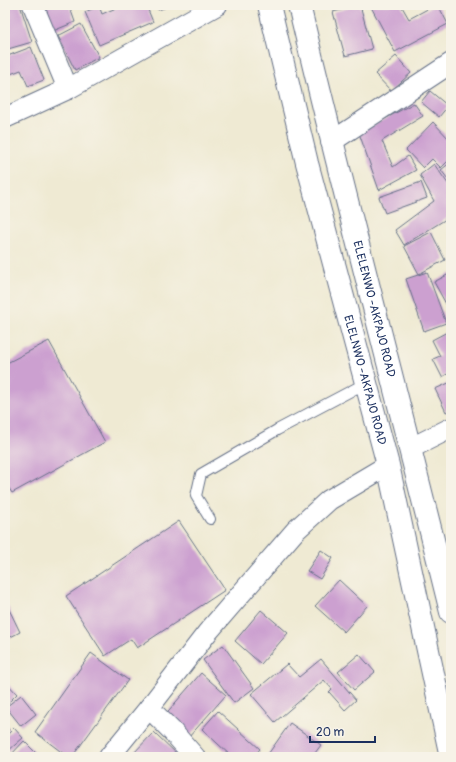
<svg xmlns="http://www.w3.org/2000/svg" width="456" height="762" font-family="Pangolin,sans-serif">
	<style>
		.building { fill: #cca0d0 }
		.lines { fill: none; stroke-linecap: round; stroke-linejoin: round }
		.lane-casing { stroke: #657087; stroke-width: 12 }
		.street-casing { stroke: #657087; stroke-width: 22 }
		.secondary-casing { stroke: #657087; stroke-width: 24 }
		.lane { stroke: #fff; stroke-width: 10 }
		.street { stroke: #fff; stroke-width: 20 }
		.secondary { stroke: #fff; stroke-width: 22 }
		.labels { text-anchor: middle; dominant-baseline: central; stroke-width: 3.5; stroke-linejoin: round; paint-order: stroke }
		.street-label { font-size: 12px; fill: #1b2f5e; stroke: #f7f3e8 }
	</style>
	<rect width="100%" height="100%" fill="#f7f3e8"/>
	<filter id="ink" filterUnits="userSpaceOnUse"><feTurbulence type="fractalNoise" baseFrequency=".025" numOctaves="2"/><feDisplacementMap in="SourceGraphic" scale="8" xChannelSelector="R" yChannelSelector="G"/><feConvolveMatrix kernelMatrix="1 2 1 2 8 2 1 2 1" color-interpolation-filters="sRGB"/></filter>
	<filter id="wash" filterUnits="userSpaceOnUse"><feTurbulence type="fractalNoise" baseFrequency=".012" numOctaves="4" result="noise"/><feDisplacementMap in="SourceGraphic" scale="16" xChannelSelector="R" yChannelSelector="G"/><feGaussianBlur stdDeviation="0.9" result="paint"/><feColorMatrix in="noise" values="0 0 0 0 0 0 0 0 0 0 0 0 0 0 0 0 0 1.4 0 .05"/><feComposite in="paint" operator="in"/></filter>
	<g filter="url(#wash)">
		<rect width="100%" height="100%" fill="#efead3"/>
		<g id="blocks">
			<!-- building -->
			<g class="building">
				<path d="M5 5H20L32 42 8 49 5 39Z"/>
				<path d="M43 5H69L75 22 53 31Z"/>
				<path d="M123 5H146L153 22 99 45 85 12 99 6 102 14Z"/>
				<path d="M157 5H173L158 10Z"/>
				<path d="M360 5 372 49 345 56 333 12Z"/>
				<path d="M370 5H401L409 19 435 5H438L448 24 395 52Z"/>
				<path d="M81 24 99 57 75 70 58 36Z"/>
				<path d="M31 47 44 80 28 86 21 70 5 76V57Z"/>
				<path d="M396 56 411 73 391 91 375 74Z"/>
				<path d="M430 91 448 106 439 117 421 102Z"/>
				<path d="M414 103 423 116 382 141 393 167 408 156 416 170 379 190 359 133Z"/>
				<path d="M433 122 451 141V158L441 168 432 159 423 168 406 150Z"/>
				<path d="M451 162V183L441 170Z"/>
				<path d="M434 164 451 188V216L404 245 395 230 434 201 420 175Z"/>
				<path d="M421 182 427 198 385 213 379 197Z"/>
				<path d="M431 232 445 260 419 274 404 246Z"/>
				<path d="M427 272 446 323 424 331 406 279Z"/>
				<path d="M451 273V302L446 304 434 282Z"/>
				<path d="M451 330V372L442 377 433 359 440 356 432 340Z"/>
				<path d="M49 341 105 442 12 493 5 482V364Z"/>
				<path d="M451 382V410L446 412 435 389Z"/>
				<path d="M179 521 225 590 137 648 131 639 105 656 66 596Z"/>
				<path d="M321 550 333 558 320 579 307 571Z"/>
				<path d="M339 580 367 606 344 632 315 606Z"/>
				<path d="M5 601 20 632 5 640Z"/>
				<path d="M261 610 288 633 261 664 235 641Z"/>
				<path d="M223 645 254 688 234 703 203 660Z"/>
				<path d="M91 653 128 680 72 757H68L35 732Z"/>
				<path d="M359 654 375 672 354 690 338 672Z"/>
				<path d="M321 659 356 700 345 710 329 692 332 689 324 680 275 722 251 694 287 664 299 677Z"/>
				<path d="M201 673 226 695 188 738 163 717Z"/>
				<path d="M5 681 17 694 7 704 5 702Z"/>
				<path d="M21 695 36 714 21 726 6 707Z"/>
				<path d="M218 711 260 749 253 757H232L202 729Z"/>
				<path d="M290 723 321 745 312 757H266Z"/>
				<path d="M5 724 9 730 5 734Z"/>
				<path d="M14 728 23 738 8 751 5 747V737Z"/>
				<path d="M154 732 180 757H130Z"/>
				<path d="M24 741 40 757H5V751L10 756Z"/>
			</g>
		</g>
	</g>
	<g filter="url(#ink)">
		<use href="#blocks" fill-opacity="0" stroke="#657087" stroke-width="1"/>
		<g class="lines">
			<!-- lane casing -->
			<g class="lane-casing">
				<path id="lane" d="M210 519 196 496 201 474 277 430 366 383"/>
			</g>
			<!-- street casing -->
			<g class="street-casing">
				<g id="street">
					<path d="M33 5 68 89"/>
					<path d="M5 118 68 89 217 5"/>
					<path d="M331 142 451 63"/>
					<path d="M411 448 451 428"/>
					<path d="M149 708 171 730 195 757"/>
					<path d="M109 757 149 708 207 633 296 530 329 500 388 465"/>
				</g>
			</g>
			<!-- secondary casing -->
			<g class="secondary-casing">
				<g id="secondary">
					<path id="s1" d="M269 5 307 163 388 465 451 757"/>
					<path id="s2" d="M299 5C347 208 401 409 451 612"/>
				</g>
			</g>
			<!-- lane -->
			<use href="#lane" class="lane"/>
			<!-- street -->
			<use href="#street" class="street"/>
			<!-- secondary -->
			<use href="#secondary" class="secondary"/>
		</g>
	</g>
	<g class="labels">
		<!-- street labels -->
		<g class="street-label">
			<text stroke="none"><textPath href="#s2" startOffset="313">ELELENWO -AKPAJO ROAD</textPath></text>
			<text stroke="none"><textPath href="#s1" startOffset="387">ELELNWO -AKPAJO ROAD</textPath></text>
		</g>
	</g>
	<!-- margin -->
	<rect width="456" height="762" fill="none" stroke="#f7f3e8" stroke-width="20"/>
	<!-- scale -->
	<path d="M310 736v6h65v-6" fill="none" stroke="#1b2f5e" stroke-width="2"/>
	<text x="316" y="736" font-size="12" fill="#1b2f5e" stroke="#f7f3e8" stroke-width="3" paint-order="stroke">20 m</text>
</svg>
